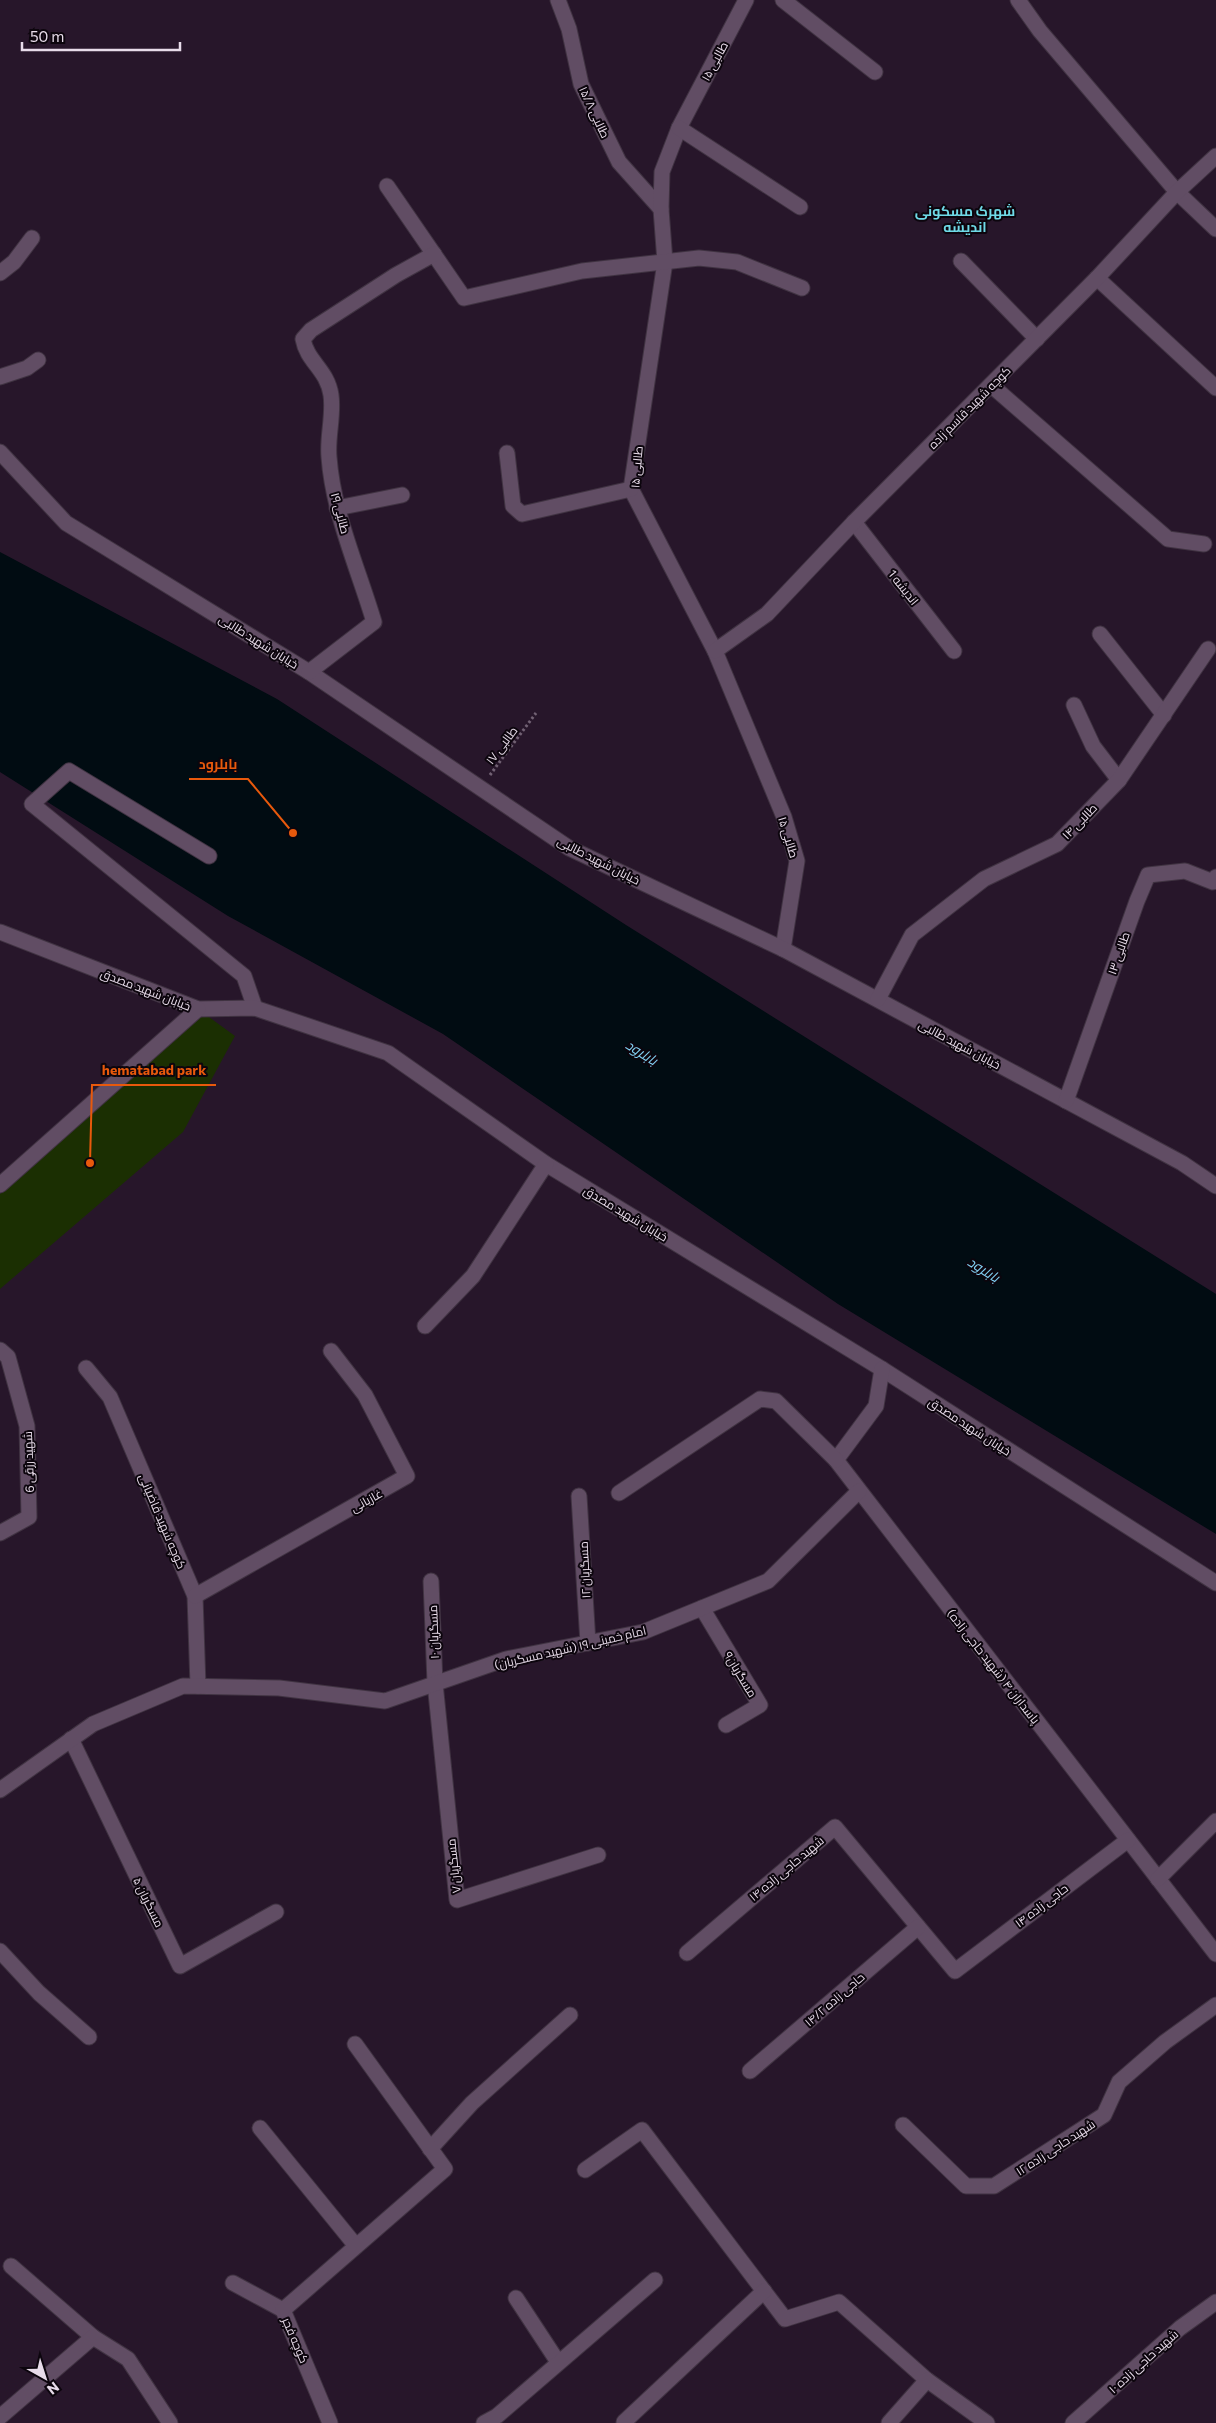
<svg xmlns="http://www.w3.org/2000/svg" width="1216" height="2423" font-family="Commissioner,Cairo,sans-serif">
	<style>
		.green { fill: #1b2f02 }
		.water { fill: #010c12 }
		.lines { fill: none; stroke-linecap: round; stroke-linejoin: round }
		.minor-casing { stroke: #403342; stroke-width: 17 }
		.path { stroke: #716173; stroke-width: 3; stroke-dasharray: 2.5 2.5; stroke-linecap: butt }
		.minor { stroke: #614d64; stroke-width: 15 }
		.labels { text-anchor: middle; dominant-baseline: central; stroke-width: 4; stroke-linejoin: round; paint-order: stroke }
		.street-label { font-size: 12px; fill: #e8dcea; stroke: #0c050d }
		.neighbourhood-label { font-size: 14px; font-weight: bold; fill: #6fdae7; stroke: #0c050d }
		.water-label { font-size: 14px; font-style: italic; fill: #81d0f3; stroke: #0c050d }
		.leader { fill: none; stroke: #e8590c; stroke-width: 2 }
		.callout-dot { fill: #e8590c; stroke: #0c050d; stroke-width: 2 }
		.callout-label { font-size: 14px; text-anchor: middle; font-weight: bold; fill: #e8590c; stroke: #0c050d; stroke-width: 4; stroke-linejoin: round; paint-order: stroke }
	</style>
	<rect width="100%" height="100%" fill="#27162a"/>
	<!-- green -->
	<path class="green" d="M198 1009 235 1036 183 1132 0 1289V1194Z"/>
	<!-- water -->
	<path class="water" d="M0 552 277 699 626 925 1216 1294V1534L838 1304 443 1034 228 916 0 772Z"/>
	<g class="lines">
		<!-- minor casing -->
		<g class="minor-casing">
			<g id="minor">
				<path d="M558 0 569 29 581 84 619 162 661 209"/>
				<path d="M746 0 679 128 662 172 661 209 665 262 631 489 715 651 784 817 797 861 783 949"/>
				<path d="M783 0 875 72"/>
				<path d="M1018 0 1040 31 1177 192 1216 229"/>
				<path d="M679 128 800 207"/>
				<path d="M387 186 464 298 582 271 699 258 737 262 802 288"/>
				<path d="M961 261 1037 339"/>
				<path d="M0 273 14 262 32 238"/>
				<path d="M1097 278 1216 388"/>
				<path d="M0 377 27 368 38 360"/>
				<path d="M991 385 1168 539 1204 544"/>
				<path d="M0 452 66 523 309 672 569 848 783 949 1182 1163 1216 1186"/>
				<path d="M507 453 513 506 522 514 631 489"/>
				<path d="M337 508 402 495"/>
				<path d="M854 522 954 651"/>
				<path d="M1100 634 1164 715"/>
				<path d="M715 651 767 614 854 522 1097 278 1177 192 1216 156"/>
				<path d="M309 672 374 622C358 568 333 513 329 457 327 437 334 415 331 395 327 369 307 362 303 339L311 330 396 275 434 254"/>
				<path d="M1074 705 1093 746 1119 780"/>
				<path d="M209 856 69 771 32 804 244 976 255 1008"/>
				<path d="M0 932 198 1009 255 1008 388 1053 546 1164 882 1369 1216 1583"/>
				<path d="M878 999 912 935 984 879 1057 844 1119 780 1208 649"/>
				<path d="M1066 1101 1137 901 1148 875 1185 871 1213 882 1216 877"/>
				<path d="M0 1185 198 1009"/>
				<path d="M425 1326 473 1276 546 1164"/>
				<path d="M0 1350 8 1357 27 1426 29 1517 0 1533"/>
				<path d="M86 1368 110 1397 195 1596 198 1686"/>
				<path d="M882 1369 876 1406 836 1460 1216 1954"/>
				<path d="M619 1493 760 1399 776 1401 836 1460"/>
				<path d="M579 1496 588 1643"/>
				<path d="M431 1581 435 1683 457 1900 598 1855"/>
				<path d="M195 1596 407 1476 365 1395 331 1351"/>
				<path d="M702 1608 760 1705 726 1725"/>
				<path d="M71 1739 180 1966 276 1912"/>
				<path d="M0 1790 93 1724 183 1686 279 1688 385 1701 506 1659 643 1632 768 1581 859 1491"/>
				<path d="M1158 1879 1216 1821"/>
				<path d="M0 1951 39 1993 89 2037"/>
				<path d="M687 1953 835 1827 955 1971 1128 1840"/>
				<path d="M750 2071 918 1927"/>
				<path d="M903 2125 966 2186H994L1104 2115 1119 2082 1165 2042 1216 2005"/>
				<path d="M260 2128 356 2246"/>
				<path d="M430 2149 472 2103 570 2015"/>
				<path d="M585 2170 642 2130 785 2319 839 2302 927 2380 987 2423"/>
				<path d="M11 2266 93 2337"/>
				<path d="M233 2283 283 2310 330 2423"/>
				<path d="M516 2298 558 2362"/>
				<path d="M283 2310 445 2169 355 2044"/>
				<path d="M0 2417 93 2337 128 2359 170 2423"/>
				<path d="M624 2422 764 2291"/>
				<path d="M484 2423 497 2416 655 2280"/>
				<path d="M889 2423 927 2380"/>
				<path d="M1073 2423 1180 2328 1216 2302"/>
			</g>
		</g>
		<!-- path -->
		<path class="path" d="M490 775 536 713"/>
		<!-- minor -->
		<use href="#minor" class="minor"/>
	</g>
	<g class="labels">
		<!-- street labels -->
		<g class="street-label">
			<text transform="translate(714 61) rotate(-62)">طالبی ۱۵</text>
			<text transform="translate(595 112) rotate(65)">طالبی ۱۵/۸</text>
			<text transform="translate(969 407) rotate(-45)">کوچه شهید قاسم زاده</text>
			<text transform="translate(636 467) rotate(-85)">طالبی ۱۵</text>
			<text transform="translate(341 513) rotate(75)">طالبی ۱۹</text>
			<text transform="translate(904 587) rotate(52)">اندیشه 1</text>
			<text transform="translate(259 641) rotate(32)">خیابان شهید طالبی</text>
			<text transform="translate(501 745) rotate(-53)">طالبی ۱۷</text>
			<text transform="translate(1079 821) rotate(-46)">طالبی ۱۴</text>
			<text transform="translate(789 837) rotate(73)">طالبی ۱۵</text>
			<text transform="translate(599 860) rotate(27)">خیابان شهید طالبی</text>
			<text transform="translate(1118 953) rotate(-71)">طالبی ۱۳</text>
			<text transform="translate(146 989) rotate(21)">خیابان شهید مصدق</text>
			<text transform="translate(960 1044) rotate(28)">خیابان شهید طالبی</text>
			<text transform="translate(626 1213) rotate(31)">خیابان شهید مصدق</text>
			<text transform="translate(970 1426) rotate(33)">خیابان شهید مصدق</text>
			<text transform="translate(28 1462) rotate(-92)">شهید رزقی 6</text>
			<text transform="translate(366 1500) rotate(-29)">غازیانی</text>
			<text transform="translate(163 1521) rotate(67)">کوچه شهید قاضیانی</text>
			<text transform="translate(584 1570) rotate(-93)">مسگریان ۱۲</text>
			<text transform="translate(433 1632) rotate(-92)">مسگریان ۱۰</text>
			<text transform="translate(570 1647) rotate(-13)">امام خمینی ۱۹ (شهید مسگریان)</text>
			<text transform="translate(994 1666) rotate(52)">پاسداران ۴ (شهید حاجی زاده)</text>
			<text transform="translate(741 1674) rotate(59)">مسگریان۹</text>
			<text transform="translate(453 1866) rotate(-96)">مسگریان ۷</text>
			<text transform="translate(786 1868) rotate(-40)">شهید حاجی زاده ۱۴</text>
			<text transform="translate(149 1902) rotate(64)">مسگریان ۵</text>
			<text transform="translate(1041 1905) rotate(-37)">حاجی زاده ۱۴</text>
			<text transform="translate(834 1999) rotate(-41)">حاجی زاده ۱۴/۲</text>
			<text transform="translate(1055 2147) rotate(-33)">شهید حاجی زاده ۱۲</text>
			<text transform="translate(296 2340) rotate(67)">کوچه فجر</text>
			<text transform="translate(1143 2361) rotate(-42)">شهید حاجی زاده ۱۰</text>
		</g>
		<!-- neighbourhood labels -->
		<g class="neighbourhood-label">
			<text x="965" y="210">شهرک مسکونی<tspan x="965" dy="16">اندیشه</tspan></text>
		</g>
		<!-- water labels -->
		<g class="water-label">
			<text transform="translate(642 1052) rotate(32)">بابلرود</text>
			<text transform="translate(984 1269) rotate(32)">بابلرود</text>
		</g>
	</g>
	<!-- callouts -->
	<path class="leader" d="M293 833L248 779H189M90 1163L92 1085H216"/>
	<g class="callout-dot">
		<circle cx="293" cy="833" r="5"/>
		<circle cx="90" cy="1163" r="5"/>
	</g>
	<g class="callout-label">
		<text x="218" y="769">بابلرود</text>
		<text x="154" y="1075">hematabad park</text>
	</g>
	<!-- north arrow -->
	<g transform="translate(45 2378) rotate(141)" stroke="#0c050d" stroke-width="4" paint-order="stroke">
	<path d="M0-4L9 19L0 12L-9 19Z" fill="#e8dcea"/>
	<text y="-8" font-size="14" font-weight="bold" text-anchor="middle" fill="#e8dcea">N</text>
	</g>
	<!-- scale -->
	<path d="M22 42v8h158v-8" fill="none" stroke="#e8dcea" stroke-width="2.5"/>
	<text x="30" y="42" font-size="15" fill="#e8dcea" stroke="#0c050d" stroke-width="4" paint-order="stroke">50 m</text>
</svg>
